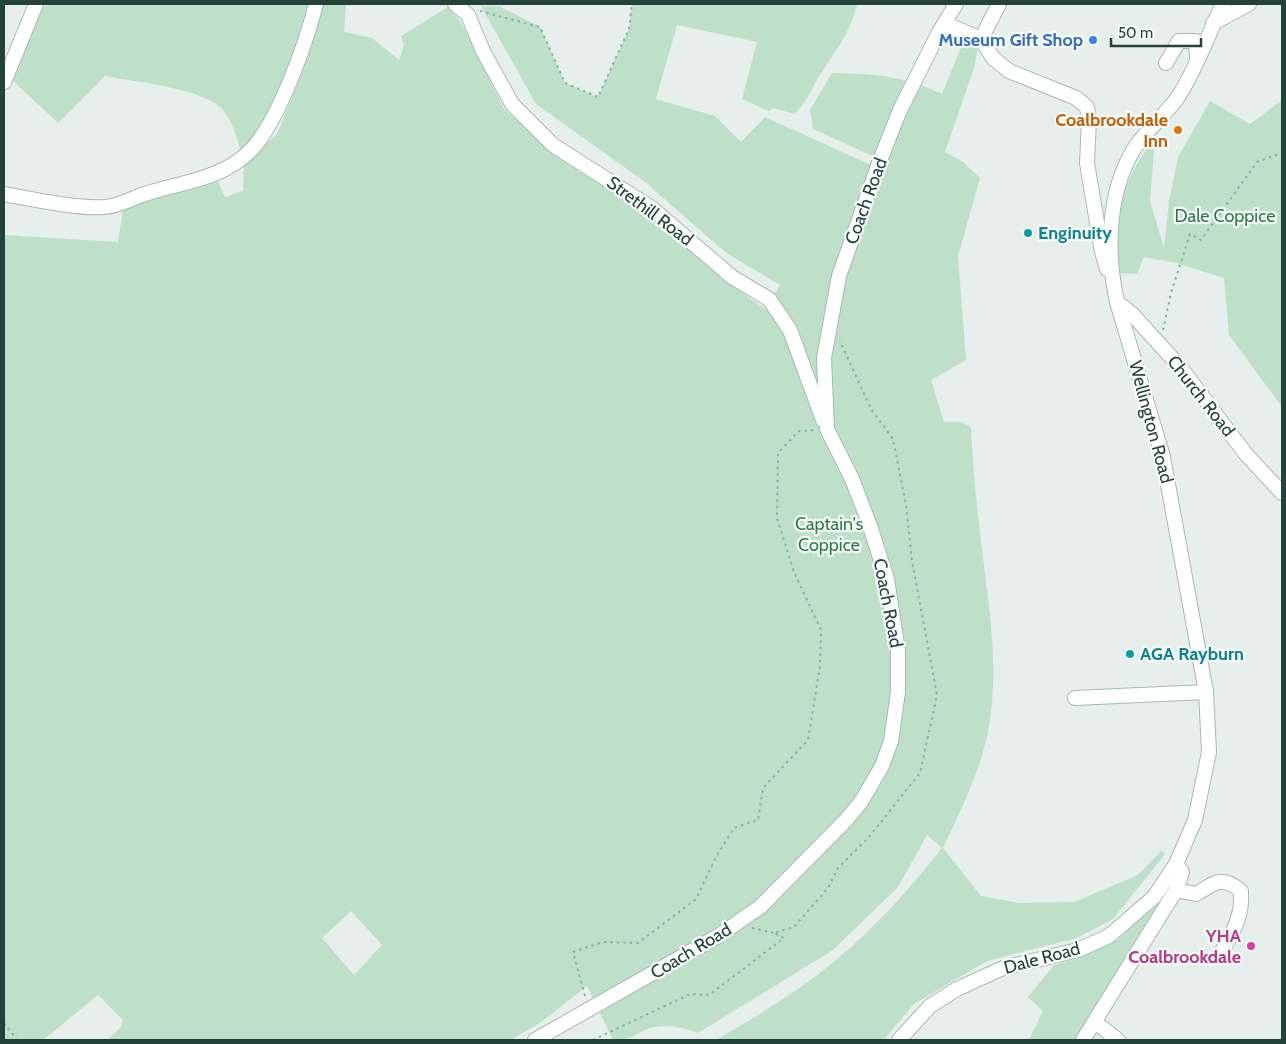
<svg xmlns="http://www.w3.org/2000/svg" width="1286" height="1044" font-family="Cabin,sans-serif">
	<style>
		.green { fill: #bfe0c8; fill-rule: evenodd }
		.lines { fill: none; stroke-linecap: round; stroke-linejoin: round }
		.minor-casing { stroke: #a8b8b2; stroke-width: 16 }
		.path { stroke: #86b3a5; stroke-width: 2; stroke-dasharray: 2.5 4; stroke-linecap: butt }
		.minor { stroke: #fff; stroke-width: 14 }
		.shop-dot { fill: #3f7fe0; stroke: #f7fbf9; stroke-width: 2 }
		.food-dot { fill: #e8710a; stroke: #f7fbf9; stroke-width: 2 }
		.culture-dot { fill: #0f9aa8; stroke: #f7fbf9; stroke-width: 2 }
		.hotel-dot { fill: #d1479c; stroke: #f7fbf9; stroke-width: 2 }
		.labels { text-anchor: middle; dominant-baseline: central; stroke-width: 4.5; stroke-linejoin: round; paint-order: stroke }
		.shop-label { font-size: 18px; font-weight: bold; fill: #366cbe; stroke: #f7fbf9; text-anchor: end }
		.food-label { font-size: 18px; font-weight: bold; fill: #c56008; stroke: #f7fbf9; text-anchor: end }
		.street-label { font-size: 18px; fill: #24423a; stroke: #f7fbf9 }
		.park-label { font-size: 18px; fill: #2d7a4b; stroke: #f7fbf9 }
		.culture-label { font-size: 18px; font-weight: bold; fill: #0d838f; stroke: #f7fbf9; text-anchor: start }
		.hotel-label { font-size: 18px; font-weight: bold; fill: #b23c85; stroke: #f7fbf9; text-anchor: end }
	</style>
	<rect width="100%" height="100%" fill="#e6efeb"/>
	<!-- green -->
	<g class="green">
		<path d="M55 4H308C295 47 275 121 241 152 237 138 232 120 222 109 202 88 135 82 105 76L58 123 11 79 40 7Z"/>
		<path d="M324 4H346L344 32 372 38 399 60 404 45 401 36 448 7 462 24 504 109 561 160 660 222 727 282 765 309 780 285 725 252 645 182 536 104 481 6H499L540 27 565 83 598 97 629 29 632 4H857C852 30 836 50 822 72 812 86 808 102 794 114L774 108 769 111 742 99 757 42 677 25 656 99 715 116 741 142 765 117 871 165 875 157 813 129 810 110 832 73C876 74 901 75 942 94L964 40 978 47 974 68 945 152 963 162 980 178 958 256 966 360 931 380 944 422H962L971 427C973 476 979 526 985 574 992 627 998 679 988 732 979 774 961 810 943 848L981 896 1019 903 1074 902 1138 875 1162 850 1165 854 1113 919 1077 938 987 961 914 1004 884 1040H716C755 1017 796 993 831 964 873 930 909 890 942 848L927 835 898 887 833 950 698 1033C686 1028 668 1024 654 1027 637 1031 636 1040 613 1040L587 986 540 1023 510 1040H107L121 1027 123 1020 98 995 43 1040H4V235L118 242 123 209 217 180 225 197 243 191 244 164 277 134 308 57ZM351 911 382 945 354 975 322 938Z"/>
		<path d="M1282 100V407L1229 335 1224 278 1176 263 1144 257 1137 274 1120 273C1113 222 1120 179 1155 139L1150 201 1164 248 1169 201 1178 157 1210 101 1250 124Z"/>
		<path d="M1162 898 1124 966 1075 1040H1029L1043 1011 1028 997 1054 965 1079 958 1118 940Z"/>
	</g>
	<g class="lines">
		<!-- minor casing -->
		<g class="minor-casing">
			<g id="minor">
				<path d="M455 4 468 15 483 51 512 104 553 145 653 209 732 277 769 299 790 330 823 420"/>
				<path d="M1213 23 1249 4"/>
				<path d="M946 24 981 39"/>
				<path d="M981 39 993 58 1009 71 1076 98 1087 107 1089 120 1087 163 1102 252 1107 269"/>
				<path d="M981 39 999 4"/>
				<path d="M1166 63 1179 41H1196L1197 57"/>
				<path d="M4 82 36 4"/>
				<path d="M4 194C32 199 77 209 105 207 120 206 132 198 145 194 182 182 224 179 252 149 279 120 306 43 316 4"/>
				<path d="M1117 302 1132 314 1181 368 1245 453 1282 493"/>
				<path d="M1075 698 1206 692"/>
				<path d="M1176 890 1196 894C1216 882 1222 875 1241 891 1243 916 1233 932 1221 953"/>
				<path d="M1096 1023 1118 1040"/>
				<path d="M535 1040 718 936 760 907 846 820 861 802 882 766 891 741 898 692V651L887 579 869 523 852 479 827 429 824 358 839 276 879 163 900 110 938 34 956 4"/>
				<path d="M899 1040 930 1006 957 989 1003 968 1078 950 1109 936 1154 897 1176 864 1195 820 1209 752 1206 692 1163 457 1117 302C1106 251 1107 187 1138 143 1150 127 1167 113 1178 97 1197 68 1208 34 1223 4"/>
				<path d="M1083 1040 1176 890 1182 872 1176 864"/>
			</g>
		</g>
		<!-- path -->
		<g class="path">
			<path d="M480 11 540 27 565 83 598 97 629 29 632 4"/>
			<path d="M1163 330 1171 293 1190 234 1201 240 1257 162 1282 153"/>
			<path d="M752 928 774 933"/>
			<path d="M585 996 573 952 603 942 638 943 696 899 716 857 734 828 758 820 763 788 808 740 820 666 821 630 794 572 777 518 778 453 799 431 816 430"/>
			<path d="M4 1023 17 1040"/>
			<path d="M593 1040 690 994 709 995 784 938 774 933 794 927 828 888 838 868 869 837 920 773 937 695 912 561 906 505 893 439 871 409 840 341"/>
		</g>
		<!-- minor -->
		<use href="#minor" class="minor"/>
	</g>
	<!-- markers -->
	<circle class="shop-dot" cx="1093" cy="40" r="5"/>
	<circle class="food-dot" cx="1178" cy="130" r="5"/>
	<g class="culture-dot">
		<circle cx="1028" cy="233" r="5"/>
		<circle cx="1130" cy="654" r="5"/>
	</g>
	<circle class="hotel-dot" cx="1251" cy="946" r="5"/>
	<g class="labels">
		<!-- shop labels -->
		<g class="shop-label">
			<text x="1083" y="40">Museum Gift Shop</text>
		</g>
		<!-- food labels -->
		<g class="food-label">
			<text x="1168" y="120">Coalbrookdale<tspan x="1168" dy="21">Inn</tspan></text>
		</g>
		<!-- street labels -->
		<g class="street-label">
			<text transform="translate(866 201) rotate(-70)">Coach Road</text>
			<text transform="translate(650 211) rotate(37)">Strethill Road</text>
			<text transform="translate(1201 396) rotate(52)">Church Road</text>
			<text transform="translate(1151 422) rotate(75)">Wellington Road</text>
			<text transform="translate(888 603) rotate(79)">Coach Road</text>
			<text transform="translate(691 951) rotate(-31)">Coach Road</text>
			<text transform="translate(1042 958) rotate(-15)">Dale Road</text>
		</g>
		<!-- park labels -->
		<g class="park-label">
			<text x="1225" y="216">Dale Coppice</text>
			<text x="829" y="524">Captain's<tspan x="829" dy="21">Coppice</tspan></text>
		</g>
		<!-- culture labels -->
		<g class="culture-label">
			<text x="1038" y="233">Enginuity</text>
			<text x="1140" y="654">AGA Rayburn</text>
		</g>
		<!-- hotel labels -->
		<g class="hotel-label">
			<text x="1241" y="936">YHA<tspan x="1241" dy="21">Coalbrookdale</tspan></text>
		</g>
	</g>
	<!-- border -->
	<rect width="1286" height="1044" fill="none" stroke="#24423a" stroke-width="10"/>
	<!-- scale -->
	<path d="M1111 38v8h90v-8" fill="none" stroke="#24423a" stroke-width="2.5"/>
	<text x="1118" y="38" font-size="15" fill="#24423a" stroke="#f7fbf9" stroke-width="4" paint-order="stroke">50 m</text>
</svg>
